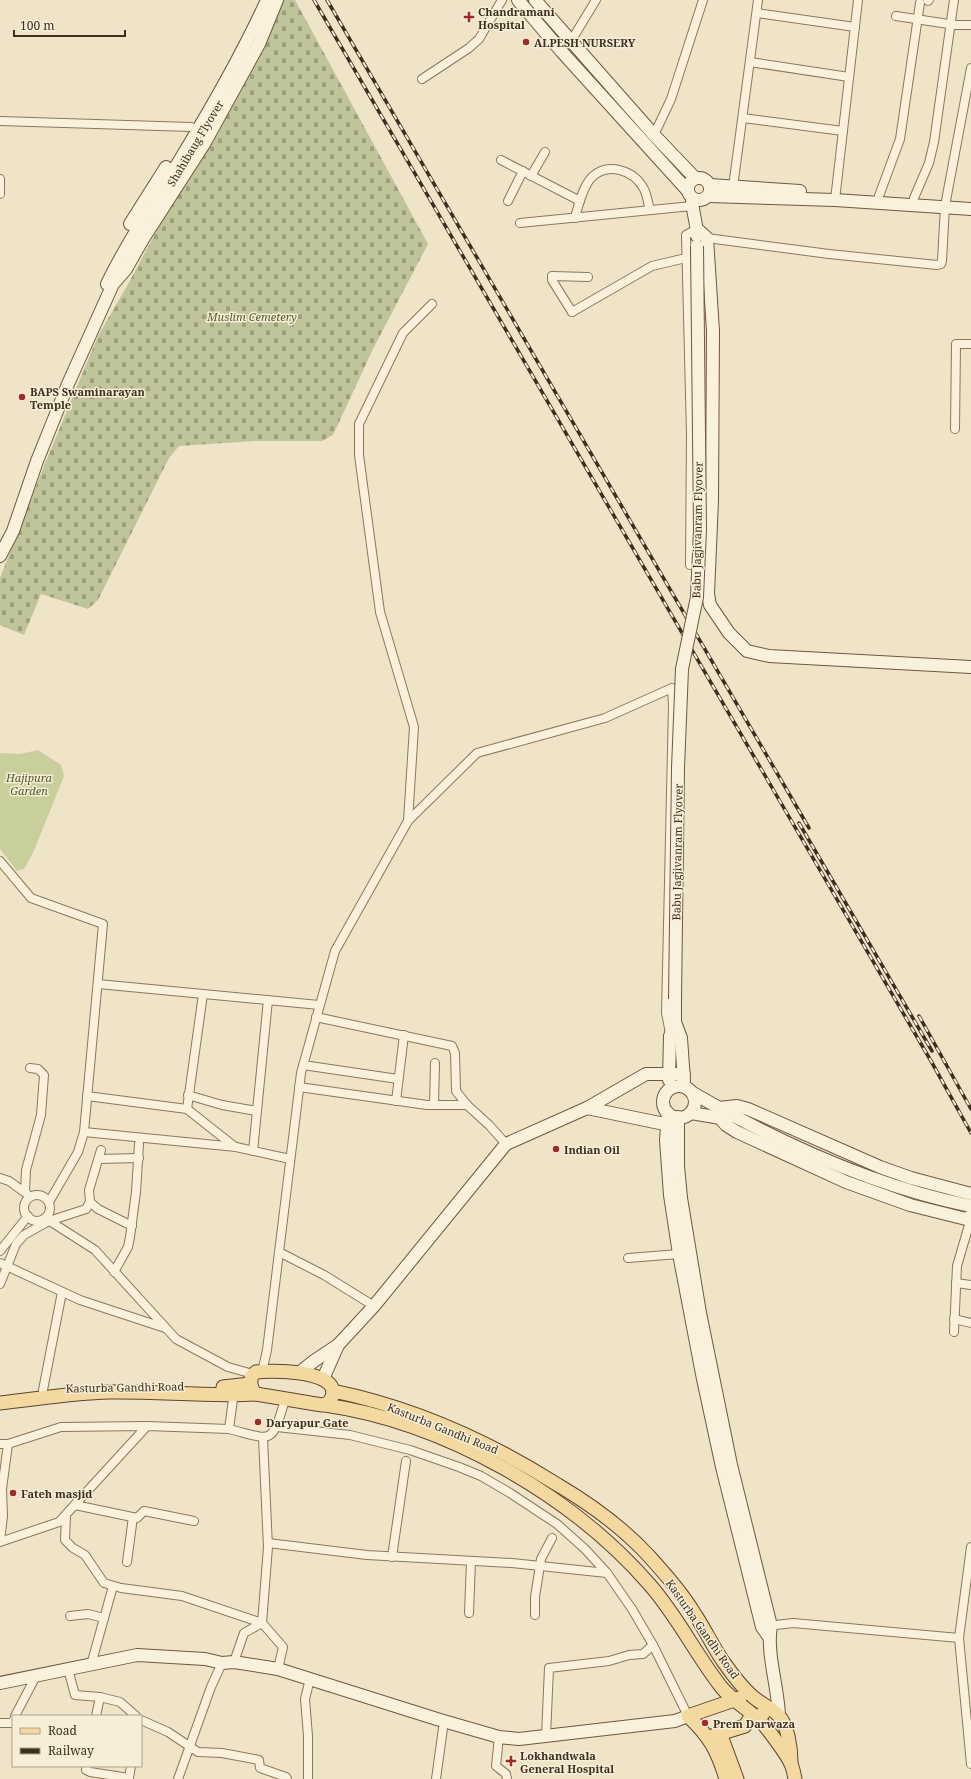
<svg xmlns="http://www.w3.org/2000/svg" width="971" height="1779" font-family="'Noto Serif',serif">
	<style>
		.cemetery { fill: url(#cemetery-stones) }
		.garden { fill: #c9cf9b }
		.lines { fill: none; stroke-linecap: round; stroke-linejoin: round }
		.street-casing { stroke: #8d765c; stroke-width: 10 }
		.secondary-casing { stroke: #6f573f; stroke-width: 14 }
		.primary-casing { stroke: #5b4430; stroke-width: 15 }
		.street { stroke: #faf1dc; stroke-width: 8 }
		.secondary { stroke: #faf1dc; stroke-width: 12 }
		.primary { stroke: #f3d9a0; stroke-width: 13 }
		.rail-casing { stroke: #3d2e20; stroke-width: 3.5 }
		.rail { stroke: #f7eed8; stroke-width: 2; stroke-dasharray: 6; stroke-linecap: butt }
		.secondary-bridge-casing { stroke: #6f573f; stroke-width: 14; stroke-linecap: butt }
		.secondary-bridge { stroke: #faf1dc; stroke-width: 12 }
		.poi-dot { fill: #9e2a2b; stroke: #f7eed8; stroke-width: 1.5 }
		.labels { text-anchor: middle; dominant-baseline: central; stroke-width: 3; stroke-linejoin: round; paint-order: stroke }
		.poi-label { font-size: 11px; font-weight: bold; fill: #3d2e20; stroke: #f7eed8; text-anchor: start }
		.street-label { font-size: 11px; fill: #3d2e20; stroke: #f7eed8 }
		.park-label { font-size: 11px; font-style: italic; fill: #4d5a26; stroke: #f7eed8 }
	</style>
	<defs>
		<pattern id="cemetery-stones" width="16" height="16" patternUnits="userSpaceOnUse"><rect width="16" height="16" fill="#bfc49a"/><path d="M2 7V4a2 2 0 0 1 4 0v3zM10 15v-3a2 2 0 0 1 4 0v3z" fill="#9ca07d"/></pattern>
	</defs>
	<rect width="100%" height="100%" fill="#f0e4c8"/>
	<!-- cemetery -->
	<path class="cemetery" d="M281 0H295L428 244 373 349 333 435 322 441H255L179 446 169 458 98 600 88 609 41 594 24 635 0 625V578L44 466 98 336 127 286Z"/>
	<!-- garden -->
	<path class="garden" d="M38 750 61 765 64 776 33 853 24 869 17 871 0 849V753L20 754Z"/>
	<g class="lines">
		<!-- street casing -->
		<g class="street-casing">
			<g id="street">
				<path d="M928 1 929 0"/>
				<path d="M757 13 855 27"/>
				<path d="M896 16 955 25H971"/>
				<path d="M571 41 596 0"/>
				<path d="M750 62 849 77"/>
				<path d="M422 79 469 48 479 39 502 0"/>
				<path d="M743 118 843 131"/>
				<path d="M0 121 191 127"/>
				<path d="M654 135 671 99 703 0"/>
				<path d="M501 160 580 201"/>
				<path d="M531 176 545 152"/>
				<path d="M0 179V194"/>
				<path d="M733 187 758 0"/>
				<path d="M879 196 900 139 920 3"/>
				<path d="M914 198 929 163 934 142 954 0"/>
				<path d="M835 200 858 0"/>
				<path d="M508 201 523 171"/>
				<path d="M575 218C578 206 583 186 592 177 608 162 634 170 644 189 647 195 648 203 650 210"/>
				<path d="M520 223 692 206"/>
				<path d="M707 238 829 254 937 265 941 264 942 261 945 206 971 68"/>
				<path d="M572 312 652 266 686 258"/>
				<path d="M572 312 552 280V276L588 277"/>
				<path d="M955 429 956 344H971"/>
				<path d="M690 565 691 434 686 235 697 229"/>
				<path d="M408 821 414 727 380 612 359 455V424L403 333 432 304"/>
				<path d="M0 861 31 898 103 924 84 1132 78 1152 49 1202"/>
				<path d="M98 984 319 1005"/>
				<path d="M316 1017 452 1046 455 1053 456 1091 467 1105 489 1125 506 1144"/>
				<path d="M303 1065 398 1079"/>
				<path d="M299 1087 427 1105H467"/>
				<path d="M188 1095 222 1105 257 1111"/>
				<path d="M87 1096 187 1109 235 1147"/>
				<path d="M396 1101 404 1035"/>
				<path d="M434 1105 435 1063"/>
				<path d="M187 1109 203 994"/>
				<path d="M84 1132 236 1147 290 1159"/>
				<path d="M101 1150 89 1190 90 1202 98 1209 132 1226"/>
				<path d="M253 1151 268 1000"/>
				<path d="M99 1159 139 1158"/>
				<path d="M0 1178 9 1181 27 1194"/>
				<path d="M25 1192 26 1170 41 1115 44 1075 38 1069 30 1068"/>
				<circle cx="37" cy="1208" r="13"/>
				<path d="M45 1218 95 1250 176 1339 228 1367 253 1374"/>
				<path d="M0 1251 28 1216"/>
				<path d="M279 1252 324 1275 374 1306"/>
				<path d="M628 1258 679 1254"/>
				<path d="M0 1263 80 1300 165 1328"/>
				<path d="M114 1272 128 1247 130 1237 136 1192 139 1144"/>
				<path d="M956 1283 971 1285"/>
				<path d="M0 1284 16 1244 24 1235 49 1221 86 1209 90 1202"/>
				<path d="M954 1319 971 1323"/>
				<path d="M954 1332 957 1266 971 1218"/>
				<path d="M262 1372 267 1350 301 1073 335 951 408 821 477 753 605 718 672 688 673 706 666 1013 670 1033"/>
				<path d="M43 1390 62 1292"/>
				<path d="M234 1392 229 1429C273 1440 271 1446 285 1400"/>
				<path d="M277 1427 350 1435 410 1450 459 1467 481 1476 510 1493 557 1524 585 1549 607 1573 632 1609 653 1645 688 1716"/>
				<path d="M0 1444H8L61 1427 147 1426 229 1429"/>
				<path d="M0 1488 2 1489 3 1516 0 1541"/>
				<path d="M2 1489 8 1444"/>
				<path d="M75 1505 137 1518 144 1511 194 1521"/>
				<path d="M66 1515 65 1540 73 1548 85 1555 104 1583 121 1588 182 1596 262 1623 283 1647 278 1669"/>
				<path d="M0 1542 59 1522 147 1426"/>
				<path d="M268 1543 367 1555 512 1563 607 1573"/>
				<path d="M971 1547 959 1638 971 1764"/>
				<path d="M392 1557 406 1461"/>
				<path d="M127 1562 133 1517"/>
				<path d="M469 1613 471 1561"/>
				<path d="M535 1615V1597L541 1559 552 1538"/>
				<path d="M70 1616 88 1614 104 1618"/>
				<path d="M262 1623 268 1547 263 1438"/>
				<path d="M767 1626 793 1623 959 1638"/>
				<path d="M234 1662 244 1633 262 1623"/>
				<path d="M91 1665 113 1586"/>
				<path d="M68 1669 75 1695 100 1697 120 1702 136 1716"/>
				<path d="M15 1716 36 1676"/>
				<path d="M96 1716 100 1697"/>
				<path d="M141 1720 168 1732 198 1752 222 1753 259 1760 260 1768 286 1777 287 1779"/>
				<path d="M0 1723H12L13 1721"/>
				<path d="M546 1736 549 1668 609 1661 629 1655 643 1654 653 1645"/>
				<path d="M499 1737 496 1766 506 1774 507 1779"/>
				<path d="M87 1766 86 1770 90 1772 129 1778 131 1766"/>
				<path d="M178 1779 211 1687 222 1663"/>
				<path d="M308 1779V1736L305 1699 310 1679"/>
				<path d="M436 1779 444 1721"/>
			</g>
		</g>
		<!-- secondary casing -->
		<g class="secondary-casing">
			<g id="secondary">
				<path d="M518 0 562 52 688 191"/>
				<path d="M535 0 654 135 695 178"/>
				<circle cx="699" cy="189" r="11"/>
				<path d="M710 185 800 191"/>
				<path d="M709 196 835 200 971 209"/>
				<path d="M692 198C692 211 697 223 697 236"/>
				<path d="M130 224 166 167"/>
				<path d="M697 229 707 238 713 331 712 500 708 594 710 605 729 633 747 651 769 656 971 667"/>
				<path d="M107 284C128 240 156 200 181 158 212 107 242 55 267 0"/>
				<path d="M0 556 13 531 37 461 68 384 113 284 126 269 143 239 204 144 259 44 277 0"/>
				<path d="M675 1022 681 1038 684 1081"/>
				<path d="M669 1080 670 1036 675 1022V999"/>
				<circle cx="679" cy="1102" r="16"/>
				<path d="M693 1093C779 1143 873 1186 971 1206"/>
				<path d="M587 1108 674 1126"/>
				<path d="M719 1108 737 1106 748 1109 880 1167 911 1178 971 1194"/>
				<path d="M668 1113 666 1140 670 1195 679 1254 703 1379 722 1467 762 1627 769 1637"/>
				<path d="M691 1113 727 1119"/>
				<path d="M678 1117V1166L681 1198 700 1313 731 1465 771 1626C766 1652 778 1687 779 1715"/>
				<path d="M719 1117 726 1125 737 1132 846 1182 910 1205 966 1219 971 1216"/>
				<path d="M299 1373 314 1361 338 1345 374 1306 506 1144 587 1108 646 1074H684"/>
				<path d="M323 1379 338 1345"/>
				<path d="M0 1683 137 1655 205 1659 222 1663 234 1662 278 1669 440 1720 499 1737 519 1739 675 1721 688 1716"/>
			</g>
		</g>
		<!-- primary casing -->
		<g class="primary-casing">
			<g id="primary">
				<path d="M256 1372C272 1370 332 1370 333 1392 333 1397 331 1400 328 1403L322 1405 256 1394C250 1388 248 1377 256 1372Z"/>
				<path d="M223 1387 250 1384"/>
				<path d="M333 1391C412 1407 490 1442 558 1485 590 1504 622 1527 648 1555 665 1574 683 1594 696 1616 706 1631 714 1649 725 1664 732 1674 741 1686 751 1695 759 1703 770 1707 778 1715 788 1724 791 1749 791 1762"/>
				<path d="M0 1403C37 1399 72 1393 109 1392 158 1391 207 1397 256 1394"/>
				<path d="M325 1405C444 1422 572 1495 650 1585 678 1617 696 1655 722 1688 734 1702 750 1710 762 1723 768 1729 788 1756 791 1764 793 1768 794 1774 795 1779"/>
				<path d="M720 1733 737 1779"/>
				<path d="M709 1737 745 1726 748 1721 763 1714"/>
				<path d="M726 1779C717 1750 710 1737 688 1716L740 1698"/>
			</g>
		</g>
		<!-- street -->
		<use href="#street" class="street"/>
		<!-- secondary -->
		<use href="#secondary" class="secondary"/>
		<!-- primary -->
		<use href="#primary" class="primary"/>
		<!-- rail casing -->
		<g class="rail-casing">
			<g id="rail">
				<path d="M314 0 931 1061 971 1133"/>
				<path d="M327 0 809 828"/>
				<path d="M799 823 932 1051"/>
				<path d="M919 1016 971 1109"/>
			</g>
		</g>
		<!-- rail -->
		<use href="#rail" class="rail"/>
		<!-- secondary-bridge casing -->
		<g class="secondary-bridge-casing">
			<path id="secondary-bridge" d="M675 999 678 768 682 669 697 597 700 530 697 246"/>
		</g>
		<!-- secondary-bridge -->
		<use href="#secondary-bridge" class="secondary-bridge"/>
	</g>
	<!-- markers -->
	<g class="poi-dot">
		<path d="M467 11h4v4h4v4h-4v4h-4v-4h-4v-4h4z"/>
		<circle cx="526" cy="42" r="4"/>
		<circle cx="22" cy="397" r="4"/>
		<circle cx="556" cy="1149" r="4"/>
		<circle cx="258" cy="1422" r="4"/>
		<circle cx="13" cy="1493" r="4"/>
		<circle cx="705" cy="1723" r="4"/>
		<path d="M509 1755h4v4h4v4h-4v4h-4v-4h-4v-4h4z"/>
	</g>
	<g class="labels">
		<!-- poi labels -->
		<g class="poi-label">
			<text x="478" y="11">Chandramani<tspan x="478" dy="13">Hospital</tspan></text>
			<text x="534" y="42">ALPESH NURSERY</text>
			<text x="30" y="391">BAPS Swaminarayan<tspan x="30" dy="13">Temple</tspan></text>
			<text x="564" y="1149">Indian Oil</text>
			<text x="266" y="1422">Daryapur Gate</text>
			<text x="21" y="1493">Fateh masjid</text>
			<text x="713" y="1723">Prem Darwaza</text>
			<text x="520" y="1755">Lokhandwala<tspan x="520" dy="13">General Hospital</tspan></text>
		</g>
		<!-- street labels -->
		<g class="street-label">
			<text transform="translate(195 143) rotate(-59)">Shahibaug Flyover</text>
			<text transform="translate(697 530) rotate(-89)">Babu Jagjivanram Flyover</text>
			<text transform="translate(677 852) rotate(-89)">Babu Jagjivanram Flyover</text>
			<text transform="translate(125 1387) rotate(-1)">Kasturba Gandhi Road</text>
			<text transform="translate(443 1428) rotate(22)">Kasturba Gandhi Road</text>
			<text transform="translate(703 1629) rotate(55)">Kasturba Gandhi Road</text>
		</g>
		<!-- park labels -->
		<g class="park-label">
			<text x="252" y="316">Muslim Cemetery</text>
			<text x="29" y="777">Hajipura<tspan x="29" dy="13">Garden</tspan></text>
		</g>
	</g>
	<!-- legend -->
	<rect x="12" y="1715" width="130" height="52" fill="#f7eed8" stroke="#ada18e"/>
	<rect x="20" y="1728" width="20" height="6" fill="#f3d9a0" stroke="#ada18e"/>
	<text x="48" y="1735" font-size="12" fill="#3d2e20">Road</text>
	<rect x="20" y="1748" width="20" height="6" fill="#3d2e20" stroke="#ada18e"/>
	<text x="48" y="1755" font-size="12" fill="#3d2e20">Railway</text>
	<!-- scale -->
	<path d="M14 30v6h111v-6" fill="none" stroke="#3d2e20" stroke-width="2"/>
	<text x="20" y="30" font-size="12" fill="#3d2e20" stroke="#f7eed8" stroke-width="3" paint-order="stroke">100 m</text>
</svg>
